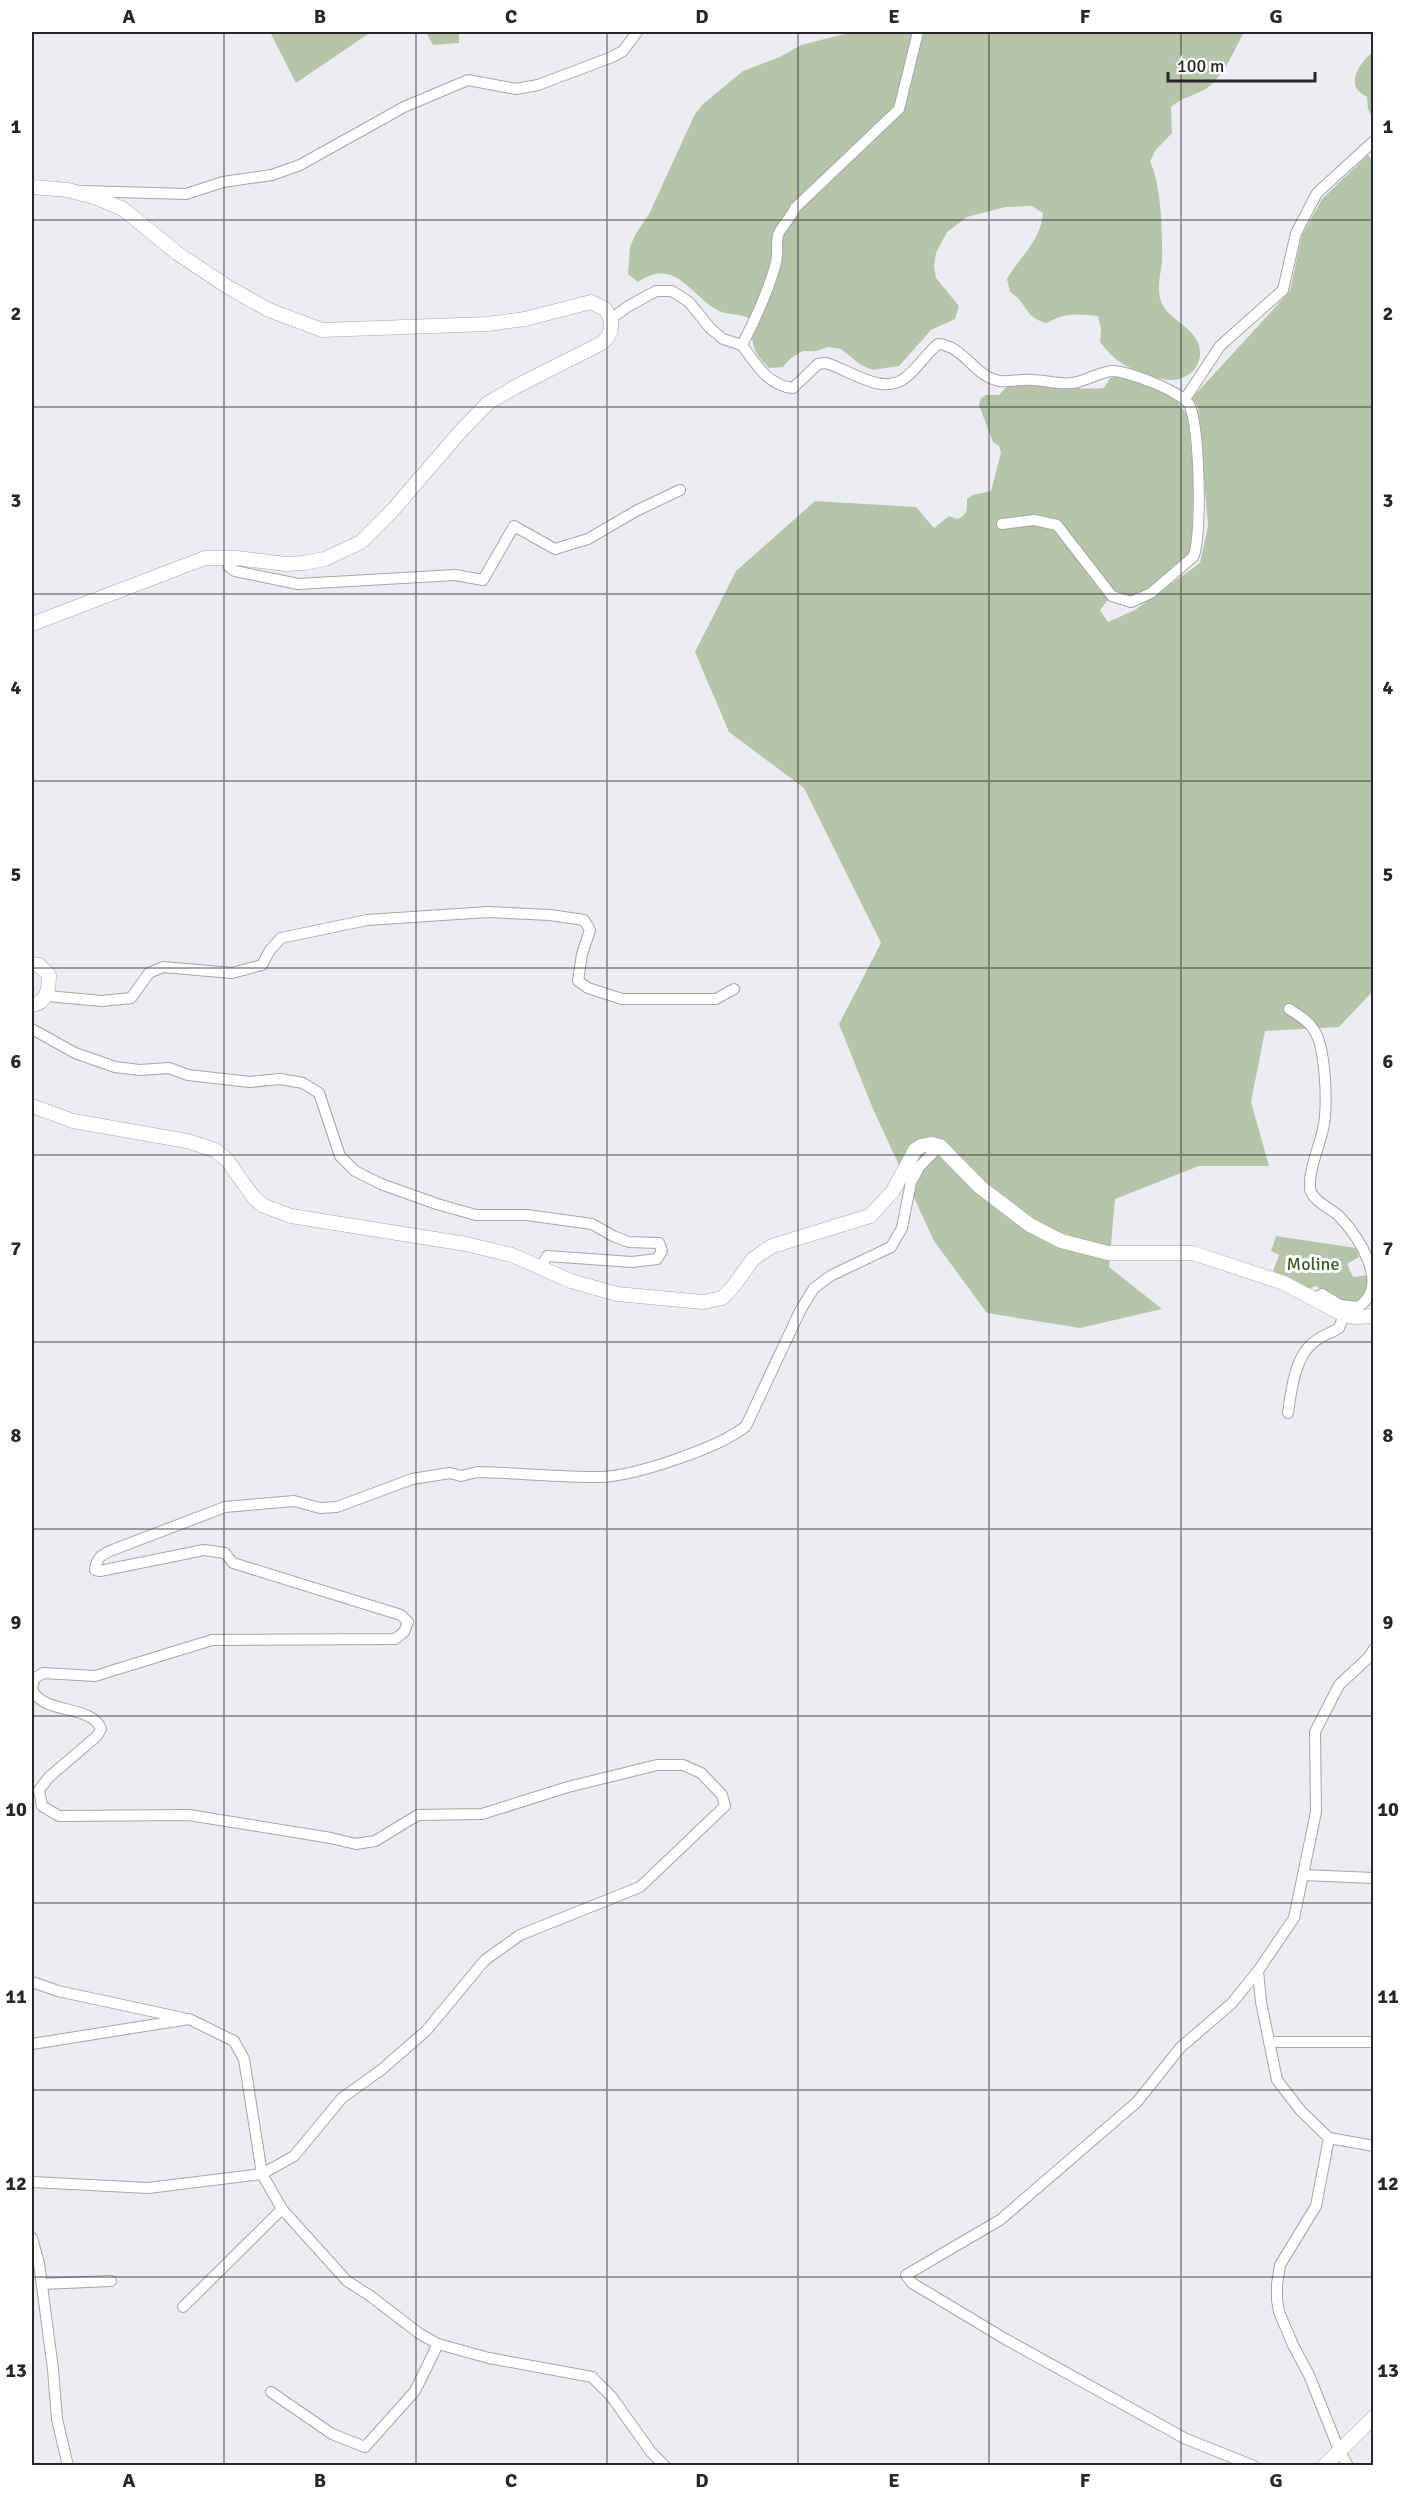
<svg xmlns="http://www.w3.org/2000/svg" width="1405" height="2497" font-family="Signika,sans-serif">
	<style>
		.green { fill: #b6c5aa }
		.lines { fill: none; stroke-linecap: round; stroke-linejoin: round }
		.minor-casing { stroke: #a5a5aa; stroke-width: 12 }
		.tertiary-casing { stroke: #a5a5aa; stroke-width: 15 }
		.minor { stroke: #fff; stroke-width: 10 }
		.tertiary { stroke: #fff; stroke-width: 14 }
		.grid { fill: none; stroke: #272729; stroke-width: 1.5; stroke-opacity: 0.55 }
		.labels { text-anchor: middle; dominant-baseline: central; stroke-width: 6; stroke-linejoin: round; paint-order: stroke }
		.park-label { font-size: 18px; fill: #415a29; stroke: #fff }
		.neatline { fill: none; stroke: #272729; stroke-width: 2 }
		.grid-label { font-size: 20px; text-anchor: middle; font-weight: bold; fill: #272729 }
	</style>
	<rect width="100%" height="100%" fill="#ecedf2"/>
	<!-- green -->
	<g class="green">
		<path d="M270 32H371L296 83Z"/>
		<path d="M426 32H459V43L433 45Z"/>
		<path d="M853 32H1244C1235 49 1222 80 1204 90 1192 96 1181 98 1171 107L1172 133 1155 151 1150 162C1161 181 1163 237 1162 261 1161 272 1157 287 1160 298 1166 323 1202 326 1200 356 1199 363 1195 371 1188 375 1180 380 1172 381 1162 379 1149 376 1131 370 1120 362 1112 357 1106 349 1100 342L1101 329 1098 316C1078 314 1065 312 1047 323 1024 318 1028 303 1010 292L1007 279C1020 256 1041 241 1043 213L1032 206 1005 207 967 217 947 232 936 253 934 266 936 278 959 306 955 319 931 330 899 366 873 370 861 365 841 349 828 347 817 351H803L791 358 783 367 769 368C751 350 752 344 752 320 737 311 730 317 717 310 689 294 675 257 638 282L628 274 630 247 635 235 649 214 695 114 703 104 743 71 780 57 801 45Z"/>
		<path d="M1373 52V119L1368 109 1367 97C1363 94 1358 92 1356 87 1351 74 1364 59 1373 52Z"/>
		<path d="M1368 155 1374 163 1373 991 1339 1027 1265 1031 1251 1102 1269 1166H1199L1115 1199 1109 1267 1162 1309 1080 1328 987 1313 934 1241 873 1109 839 1024 881 943 804 788 729 732 695 652 736 571 815 501 916 507 934 528 949 516 957 519C968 515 967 509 967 499L973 495 991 491 1001 453 999 446 993 442 979 405 981 398 986 395H999L1010 383C1042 382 1072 391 1104 388L1110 378 1123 376 1168 394 1177 401 1188 416 1194 478 1191 551C1176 568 1154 590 1131 597 1124 599 1115 599 1108 600L1100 610 1108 622 1135 610 1200 563 1208 526 1198 407 1192 398 1290 291 1302 235 1322 199Z"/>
		<path d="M1276 1236 1356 1248 1359 1257 1347 1264 1353 1277 1368 1275C1368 1287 1365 1294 1356 1302L1337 1301 1316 1286 1309 1289 1273 1271 1279 1255 1271 1251Z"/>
	</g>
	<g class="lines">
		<!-- minor casing -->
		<g class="minor-casing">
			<g id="minor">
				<path d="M83 191 186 194 223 182 272 175 300 165 404 107 468 80 516 89 538 85 612 57 623 51 637 32"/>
				<path d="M611 319 627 307 656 291H672L689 302 710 328 723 339 742 345C756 318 768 292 776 263 778 254 776 244 778 235 782 225 791 218 795 208L899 109 918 32"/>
				<path d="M742 345C755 363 768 386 793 388L818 364 826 363C850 370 882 396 905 378 918 368 926 354 938 344 965 346 974 377 1000 381 1010 382 1021 379 1032 380 1046 380 1059 385 1073 383 1086 381 1099 372 1112 371 1127 371 1184 392 1190 406 1200 434 1201 522 1195 552L1193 557 1151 593 1131 602 1112 596 1057 525 1034 520 1002 524"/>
				<path d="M1185 399 1220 346 1283 290 1296 233 1317 193 1374 141"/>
				<path d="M227 558 229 567 235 571 298 584 455 575 483 580 514 526 555 549 588 539 636 511 680 490"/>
				<path d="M47 996 102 1001 131 998 149 973 163 967 232 973 262 965 270 950 281 938 367 920 488 912 550 915 584 920 590 930 582 954 578 981 588 988 622 999H716L734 989"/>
				<path d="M1289 1009C1298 1015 1308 1020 1314 1030 1326 1048 1328 1108 1323 1129 1319 1148 1309 1168 1310 1188 1311 1200 1330 1208 1339 1216 1358 1236 1392 1286 1358 1307L1340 1305 1322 1294 1315 1298"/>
				<path d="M32 1029 75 1053 115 1067 140 1070 169 1068 188 1075 250 1082 280 1079 303 1083 319 1093 340 1156 355 1171 381 1184 437 1204 476 1215H527L592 1224 613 1236 629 1242 659 1243 662 1251 657 1259 632 1262 547 1256 541 1267"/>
				<path d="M1288 1413C1291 1391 1295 1356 1314 1342 1321 1336 1331 1333 1339 1328L1344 1315"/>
				<path d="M1374 1649 1369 1657 1339 1685 1315 1732 1316 1812 1294 1918 1258 1971 1261 2002 1277 2080 1301 2111 1329 2138 1374 2146"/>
				<path d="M32 1687 35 1678 43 1673 95 1676 212 1640 395 1639 404 1632 408 1622 401 1615 233 1563 225 1553 204 1550 100 1571 95 1570C97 1556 103 1554 115 1549L225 1507 294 1501 320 1508 337 1507 412 1479 450 1473 461 1476 477 1472C518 1473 559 1477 600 1477 635 1476 719 1448 746 1426L800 1311 814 1288 832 1275 891 1247 902 1228 911 1182 920 1166 940 1146"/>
				<path d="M32 1689C42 1715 92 1704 101 1729L97 1736 49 1777 39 1790 42 1806 59 1816 189 1815 331 1838 356 1844 375 1841 418 1815 482 1814 568 1787 657 1765H683L701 1773 722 1795 725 1806 640 1887 520 1935 485 1960 426 2031 381 2070 342 2098 294 2156 262 2174 244 2059 234 2041 189 2019 32 2044"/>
				<path d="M1303 1875 1374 1878"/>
				<path d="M32 1982 58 1991 183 2018"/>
				<path d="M1269 2042H1374"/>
				<path d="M1329 2138 1316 2206 1280 2265 1277 2284V2300L1279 2312 1293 2345 1309 2375 1339 2450 1348 2466"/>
				<path d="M32 2182 148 2188 262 2174 282 2209 347 2281 369 2295 420 2334 438 2344 489 2358 592 2377 611 2396 651 2452 665 2466"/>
				<path d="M32 2238 39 2263 53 2369 57 2419 68 2466"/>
				<path d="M42 2284 111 2281"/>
				<path d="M183 2307 282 2209"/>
				<path d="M271 2392 332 2434 365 2447 415 2391 438 2344"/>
				<path d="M1254 2466 1186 2439 1007 2340 912 2283 906 2275 1000 2220 1137 2102 1180 2048 1232 2003 1258 1971"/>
			</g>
		</g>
		<!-- tertiary casing -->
		<g class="tertiary-casing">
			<g id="tertiary">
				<path d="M32 187 68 190 97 198 123 209 177 253 228 287 269 310 322 330 488 324 525 319 591 302 605 309 611 319V330L607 338 602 343 517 386 488 403 459 433 392 511 361 542 325 559 304 563 286 564 237 558H205L32 624"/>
				<path d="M32 964 39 965 49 975C49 989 47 1003 32 1005"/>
				<path d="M32 1106 73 1121 187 1141 215 1150 227 1160 254 1198 264 1206 291 1216 466 1244 512 1255 571 1281 617 1294 703 1302 722 1298 733 1287 753 1259 772 1246 870 1216 893 1191 915 1150 921 1146 931 1144 940 1146 980 1187 1030 1225 1061 1241 1108 1253H1193L1284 1283 1344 1315 1356 1317 1374 1316"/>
				<path d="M1324 2466 1374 2417"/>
			</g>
		</g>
		<!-- minor -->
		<use href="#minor" class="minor"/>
		<!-- tertiary -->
		<use href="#tertiary" class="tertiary"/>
	</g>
	<!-- grid -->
	<path class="grid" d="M224 32V2466M416 32V2466M607 32V2466M798 32V2466M989 32V2466M1181 32V2466M32 220H1374M32 407H1374M32 594H1374M32 781H1374M32 968H1374M32 1155H1374M32 1342H1374M32 1529H1374M32 1716H1374M32 1903H1374M32 2090H1374M32 2277H1374"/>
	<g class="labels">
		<!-- park labels -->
		<g class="park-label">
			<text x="1313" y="1264">Moline</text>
		</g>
	</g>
	<!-- border -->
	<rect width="1405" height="2497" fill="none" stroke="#ffffff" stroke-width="66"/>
	<!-- scale -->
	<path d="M1168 72v9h147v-9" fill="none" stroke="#272729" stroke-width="3"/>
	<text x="1177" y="72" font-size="18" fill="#272729" stroke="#ffffff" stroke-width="4.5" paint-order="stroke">100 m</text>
	<rect x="33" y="33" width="1339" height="2431" class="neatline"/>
	<g class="grid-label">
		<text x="129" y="23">A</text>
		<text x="320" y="23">B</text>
		<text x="511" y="23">C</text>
		<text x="702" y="23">D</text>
		<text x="894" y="23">E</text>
		<text x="1085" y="23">F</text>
		<text x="1276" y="23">G</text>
		<text x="16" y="133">1</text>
		<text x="1388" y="133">1</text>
		<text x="16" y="320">2</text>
		<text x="1388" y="320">2</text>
		<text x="16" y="507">3</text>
		<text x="1388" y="507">3</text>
		<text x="16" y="694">4</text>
		<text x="1388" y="694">4</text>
		<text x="16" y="881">5</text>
		<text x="1388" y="881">5</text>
		<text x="16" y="1068">6</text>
		<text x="1388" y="1068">6</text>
		<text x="16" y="1255">7</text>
		<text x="1388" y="1255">7</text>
		<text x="16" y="1442">8</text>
		<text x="1388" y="1442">8</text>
		<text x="16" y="1629">9</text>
		<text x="1388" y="1629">9</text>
		<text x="16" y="1816">10</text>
		<text x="1388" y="1816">10</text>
		<text x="16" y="2003">11</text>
		<text x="1388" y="2003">11</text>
		<text x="16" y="2190">12</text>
		<text x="1388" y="2190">12</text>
		<text x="16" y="2377">13</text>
		<text x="1388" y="2377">13</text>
		<text x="129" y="2487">A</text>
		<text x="320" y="2487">B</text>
		<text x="511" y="2487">C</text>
		<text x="702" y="2487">D</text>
		<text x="894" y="2487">E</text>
		<text x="1085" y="2487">F</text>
		<text x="1276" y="2487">G</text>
	</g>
</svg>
